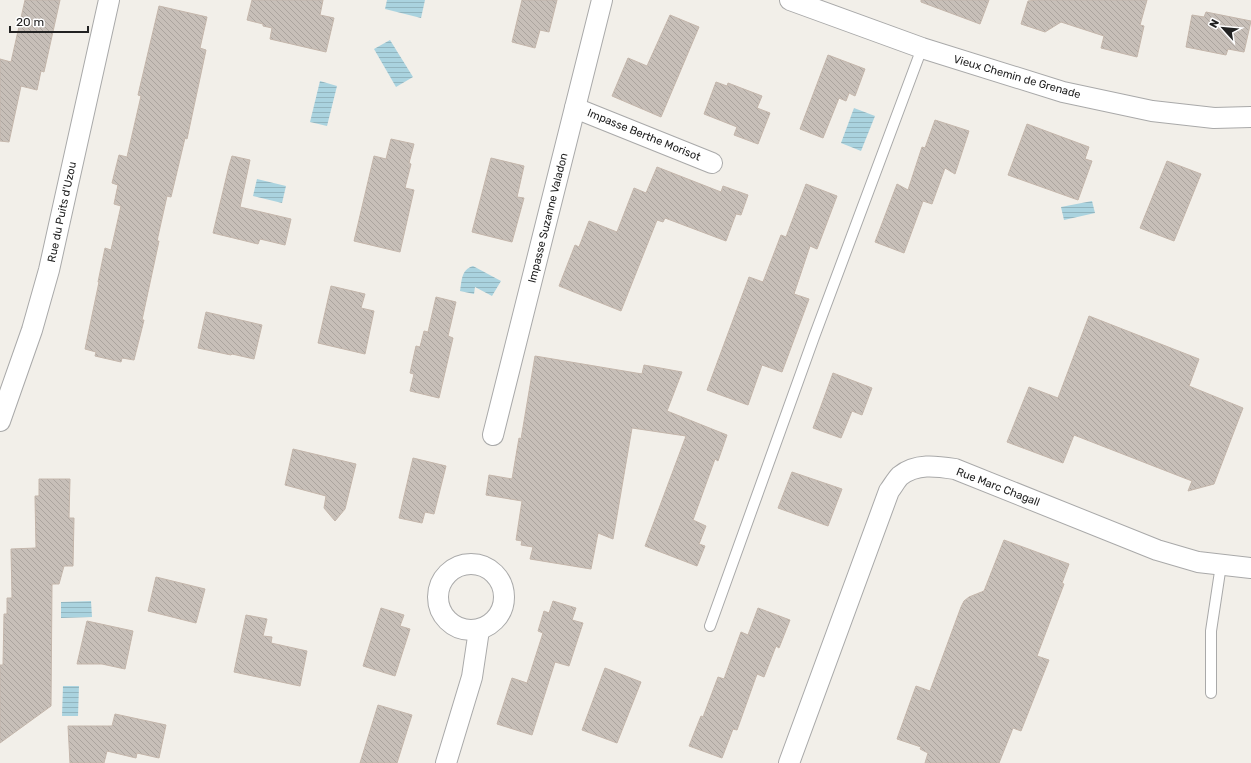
<svg xmlns="http://www.w3.org/2000/svg" width="1251" height="763" font-family="Rubik,sans-serif">
	<style>
		.water { fill: url(#water-rules) }
		.building { fill: url(#building-back-hatch); stroke: #c4b6ab }
		.lines { fill: none; stroke-linecap: round; stroke-linejoin: round }
		.lane-casing { stroke: #a9a9a9; stroke-width: 12 }
		.street-casing { stroke: #a9a9a9; stroke-width: 22 }
		.lane { stroke: #fff; stroke-width: 10 }
		.street { stroke: #fff; stroke-width: 20 }
		.labels { text-anchor: middle; dominant-baseline: central; stroke-width: 3; stroke-linejoin: round; paint-order: stroke }
		.street-label { font-size: 11px; fill: #222; stroke: #fff }
	</style>
	<defs>
		<pattern id="water-rules" width="6" height="5" patternUnits="userSpaceOnUse"><rect width="6" height="5" fill="#aad3df"/><path d="M0 2.5h6" fill="none" stroke="#92b5bf"/></pattern>
		<pattern id="building-back-hatch" width="6" height="6" patternUnits="userSpaceOnUse"><rect width="6" height="6" fill="#c7bfb8"/><path d="M-1 5l2 2M0 0l6 6M5-1l2 2" fill="none" stroke="#aba49e"/></pattern>
	</defs>
	<rect width="100%" height="100%" fill="#f2efe9"/>
	<!-- water -->
	<g class="water">
		<path d="M387 0H425L421 18 385 9Z"/>
		<path d="M390 40 413 77 396 87 374 49Z"/>
		<path d="M320 81 337 86 327 126 310 122Z"/>
		<path d="M854 108 875 116 861 151 841 143Z"/>
		<path d="M257 179 286 186 282 203 253 196Z"/>
		<path d="M1092 201 1095 213 1064 220 1061 207Z"/>
		<path d="M473 266 501 281 492 296 475 287 474 294 460 291C462 280 461 270 473 266Z"/>
		<path d="M91 601 92 617 61 618V602Z"/>
		<path d="M63 686H79L78 716H62Z"/>
	</g>
	<!-- building -->
	<g class="building">
		<path d="M25 0H60L44 72 41 71 37 90 21 86 9 142 0 141V59L11 62Z"/>
		<path d="M252 0H323L320 15 334 18 326 52 270 39 272 28 263 26V24L247 20Z"/>
		<path d="M522 0H557L549 32 540 30 535 48 512 42Z"/>
		<path d="M921 0H989L980 24 921 2Z"/>
		<path d="M1037 0H1147L1140 25 1144 26 1137 57 1101 48 1104 36 1061 22 1045 32 1021 24 1028 1Z"/>
		<path d="M159 6 207 17 200 48 206 50 187 139 185 138 171 197 167 196 157 241H159L142 320H144L134 360 122 358 121 362 95 356 96 352 85 349 99 282H98L105 248 111 250 121 206 114 204 118 185 112 183 119 155 127 157 141 96 138 95Z"/>
		<path d="M1206 12 1251 21 1244 52 1228 49 1226 55 1186 47 1192 15 1204 17Z"/>
		<path d="M670 15 699 27 661 117 612 96 628 58 647 66Z"/>
		<path d="M828 55 865 69 855 96 849 93 846 101 839 98 823 138 800 129Z"/>
		<path d="M716 82 727 86 728 83 762 96 757 108 770 113 758 144 734 135 737 127 704 114Z"/>
		<path d="M935 120 969 131 955 174 945 168 932 204 923 201 904 253 875 242 897 184 908 190 922 147 925 148Z"/>
		<path d="M1027 124 1089 147 1085 159 1092 161 1078 200 1008 175Z"/>
		<path d="M391 139 414 144 409 163 411 164 405 188 414 190 400 252 354 241 374 156 386 159Z"/>
		<path d="M232 156 250 160 240 207 291 219 285 245 260 239 258 244 213 233 229 166Z"/>
		<path d="M491 158 524 166 517 197 524 198 512 242 472 232Z"/>
		<path d="M1167 161 1201 174 1174 241 1140 228Z"/>
		<path d="M657 167 721 192 723 186 748 195 741 215 736 214 726 241 665 218 663 222 657 220 621 311 559 286 575 245 579 247 589 221 617 232 634 188 646 193Z"/>
		<path d="M806 184 837 196 817 249 810 246 794 294 809 299 782 372 762 365 748 405 707 390 749 277 763 282 781 235 786 237Z"/>
		<path d="M331 286 365 294 361 308 374 311 365 354 318 343Z"/>
		<path d="M436 297 456 302 448 336 453 338 439 398 410 391 414 374 410 373 416 346 420 347 424 331 428 332Z"/>
		<path d="M206 312 262 325 254 359 232 354 231 355 198 348Z"/>
		<path d="M1089 316 1199 359 1189 386 1243 408 1214 484 1188 491 1192 481 1074 435 1063 463 1007 442 1029 387 1058 398Z"/>
		<path d="M535 356 642 374 644 365 682 372 667 411 727 435 718 461 715 459 693 520 706 526 699 544 705 546 697 566 645 546 686 436 632 428 613 539 598 533 591 569 530 559 533 547 521 545 522 541 516 540 522 501 486 495 489 475 512 479 519 438 521 439Z"/>
		<path d="M833 373 872 388 862 415 852 411 841 438 813 428Z"/>
		<path d="M293 449 356 464 345 509 335 521 324 508 326 496 285 485Z"/>
		<path d="M413 458 446 466 434 514 425 512 422 523 399 518Z"/>
		<path d="M792 472 842 489 828 526 778 508Z"/>
		<path d="M39 479H70L69 518H74L73 566H64L59 584H52L51 706 0 743V665H3L4 614H7V598H12L11 549 36 548 35 496H39Z"/>
		<path d="M1004 540 1069 564 1062 583 1064 584 1037 656 1049 660 1021 731 1013 728 999 763H925L928 753 920 749 921 747 897 739 916 686 930 691 961 607 964 601 969 597 984 591Z"/>
		<path d="M156 577 205 589 196 623 148 611Z"/>
		<path d="M553 601 576 608 572 620 583 623 569 666 555 662 532 735 497 724 512 678 527 683 543 633 538 631 544 611 549 613Z"/>
		<path d="M381 608 404 615 400 626 410 629 395 676 363 666Z"/>
		<path d="M758 608 790 620 779 648 776 646 764 677 757 674 737 730 733 729 722 758 689 746 701 716 703 717 718 677 724 679 741 632 748 635Z"/>
		<path d="M246 615 267 619 263 636 272 637 271 643 307 651 300 686 234 672Z"/>
		<path d="M87 621 133 631 125 669 102 664H77Z"/>
		<path d="M605 668 641 682 617 743 582 730Z"/>
		<path d="M378 705 412 715 397 763H360Z"/>
		<path d="M115 714 166 725 159 758 137 753 136 758 107 751 104 763H70L68 726H112Z"/>
	</g>
	<g class="lines">
		<!-- lane casing -->
		<g class="lane-casing">
			<g id="lane">
				<path d="M710 626 814 337 922 48"/>
				<path d="M1211 693V631L1221 565"/>
			</g>
		</g>
		<!-- street casing -->
		<g class="street-casing">
			<g id="street">
				<path d="M790 0 922 48 1063 92 1152 111 1214 118 1251 117"/>
				<path d="M575 108 712 163"/>
				<path d="M0 421 32 330 49 270 109 0"/>
				<path d="M493 435 602 0"/>
				<circle cx="471" cy="597" r="33"/>
				<path d="M446 763 472 677 479 630"/>
				<path d="M789 763 889 491C893 486 896 480 900 476 916 463 936 466 955 469L1157 550 1198 562 1251 568"/>
			</g>
		</g>
		<!-- lane -->
		<use href="#lane" class="lane"/>
		<!-- street -->
		<use href="#street" class="street"/>
	</g>
	<g class="labels">
		<!-- street labels -->
		<g class="street-label">
			<text transform="translate(1017 77) rotate(16)">Vieux Chemin de Grenade</text>
			<text transform="translate(644 135) rotate(22)">Impasse Berthe Morisot</text>
			<text transform="translate(62 212) rotate(-78)">Rue du Puits d'Uzou</text>
			<text transform="translate(548 218) rotate(-76)">Impasse Suzanne Valadon</text>
			<text transform="translate(998 487) rotate(21)">Rue Marc Chagall</text>
		</g>
	</g>
	<!-- north arrow -->
	<g transform="translate(1223 28) rotate(297)" stroke="#ffffff" stroke-width="3" paint-order="stroke">
	<path d="M0-3L7 15L0 10L-7 15Z" fill="#222222"/>
	<text y="-6" font-size="11" font-weight="bold" text-anchor="middle" fill="#222222">N</text>
	</g>
	<!-- scale -->
	<path d="M10 26v6h78v-6" fill="none" stroke="#222222" stroke-width="2"/>
	<text x="16" y="26" font-size="12" fill="#222222" stroke="#ffffff" stroke-width="3" paint-order="stroke">20 m</text>
</svg>
